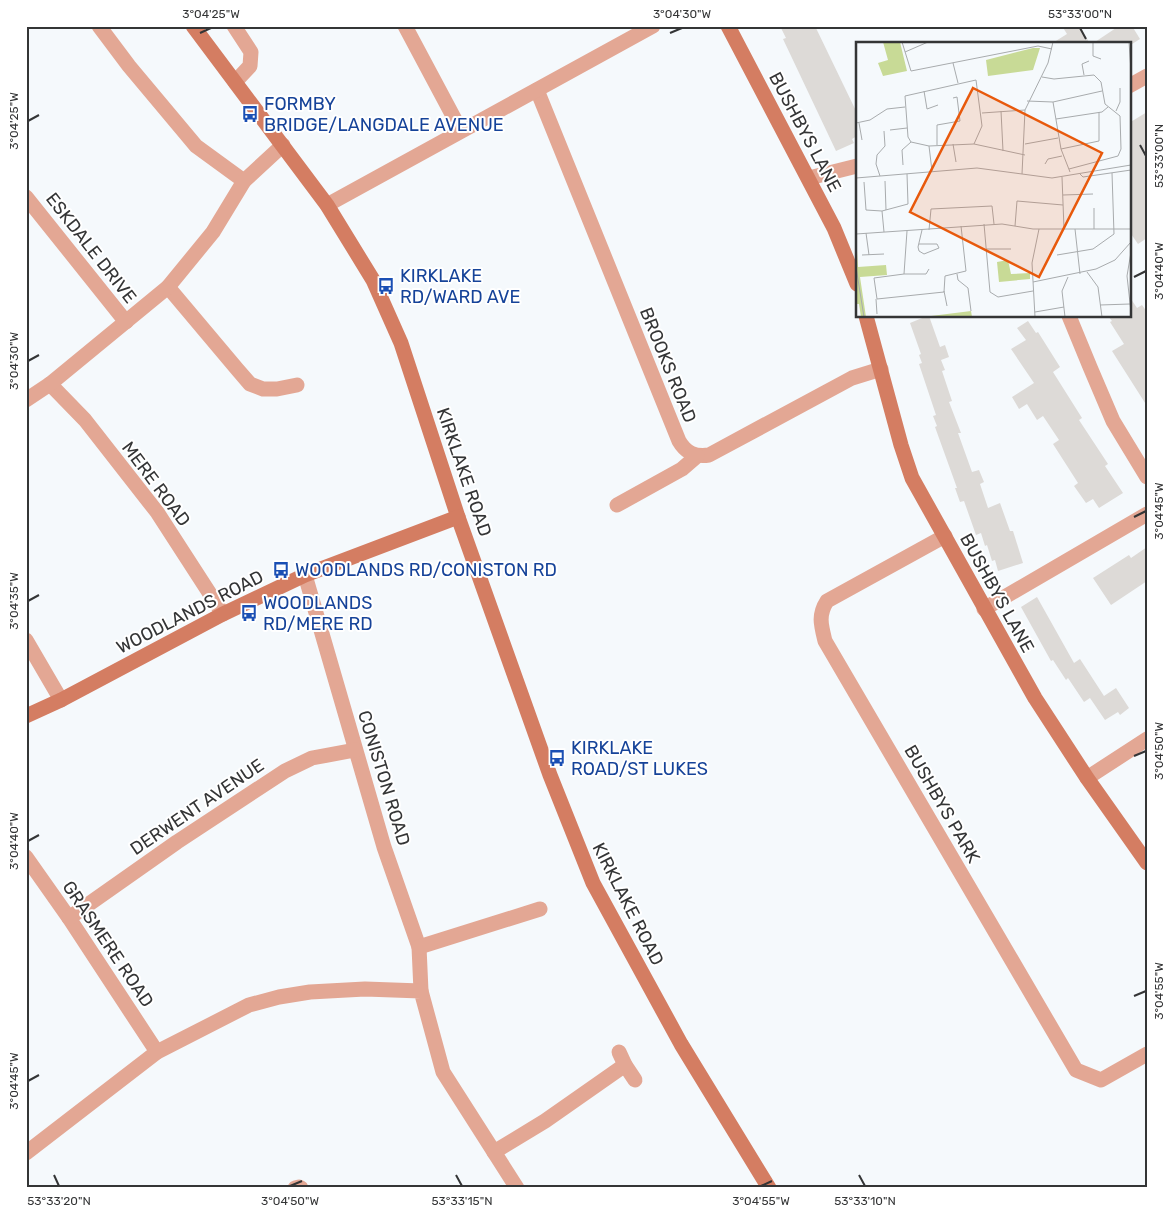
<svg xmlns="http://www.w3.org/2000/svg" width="1173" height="1214" font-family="Rubik,sans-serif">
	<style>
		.building { fill: #dddad7 }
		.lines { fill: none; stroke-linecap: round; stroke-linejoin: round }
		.street { stroke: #e3a794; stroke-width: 15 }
		.secondary { stroke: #d47d62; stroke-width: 15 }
		.ticks { fill: none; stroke: #343536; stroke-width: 2 }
		.labels { text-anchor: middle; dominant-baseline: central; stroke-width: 4; stroke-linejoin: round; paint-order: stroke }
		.transit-label { font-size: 18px; fill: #164399; stroke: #fff; text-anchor: start }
		.street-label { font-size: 18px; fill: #343536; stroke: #fff }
		.inset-road { fill: none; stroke: #a8abad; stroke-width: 1 }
		.view { fill: #e8590c; fill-opacity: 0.15; stroke: #e8590c; stroke-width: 2.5 }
		.inset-edge { fill: none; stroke: #343536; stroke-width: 2.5 }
		.neatline { fill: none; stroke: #343536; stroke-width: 2 }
		.ticks-label { font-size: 12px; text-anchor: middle; fill: #343536 }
	</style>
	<rect width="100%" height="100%" fill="#f5f9fc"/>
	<!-- building -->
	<g class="building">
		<path d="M780 26H815L857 113V136L852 139 854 143 836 151 783 39 786 38Z"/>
		<path d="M1062 26H1080L1090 44H1051L1067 34Z"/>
		<path d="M1119 26H1132L1140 39 1132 44H1092Z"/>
		<path d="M1147 112V238L1138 244 1129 231V123Z"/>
		<path d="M1129 296 1137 308 1142 305 1147 312V406L1112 351 1124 344 1110 322 1112 321 1108 316H1129Z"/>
		<path d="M927 316H929L940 347 945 345 949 357 941 360 945 370 942 371 952 401 949 402 961 433H958L972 472 979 470 984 482 980 484 988 508 1000 503 1010 531H1013L1023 563 998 571 995 560 992 561 987 545 985 546 981 533 976 535 964 501 960 502 955 488H957L935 427 937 426 933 416 936 415 919 364 922 363 919 355 921 354 910 323Z"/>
		<path d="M1028 321 1036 333 1038 332 1060 367 1053 372 1082 418 1079 420 1108 464 1105 466 1123 493 1099 508 1093 499 1086 503 1074 486 1078 483 1053 444 1059 440 1043 416 1037 420 1027 404 1019 409 1012 397 1034 383 1011 349 1026 340 1017 328Z"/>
		<path d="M1147 547V581L1111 605 1093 578 1129 555 1131 558Z"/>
		<path d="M1037 597 1074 663 1080 659 1104 696 1116 688 1129 708 1120 715 1118 712 1105 720 1090 698 1084 702 1068 678 1066 680 1053 660 1051 661 1021 607Z"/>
	</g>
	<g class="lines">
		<!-- street -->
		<g class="street">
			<path d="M99 26 129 66 196 146 244 181"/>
			<path d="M234 26 251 52 250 66 235 82"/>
			<path d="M405 26 461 131"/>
			<path d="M1129 86 1147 76"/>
			<path d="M537 90 679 441C686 453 695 457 709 455L852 378 881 369"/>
			<path d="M809 178 857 166"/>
			<path d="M26 197 126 322"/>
			<path d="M327 205 653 26"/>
			<path d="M168 287 237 369 250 384 263 389H277L297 385"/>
			<path d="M1069 316 1090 367 1113 421 1147 477"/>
			<path d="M50 384 85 420 157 512 223 614"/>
			<path d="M26 400 50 384 168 287 213 232 244 181 283 145"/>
			<path d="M617 505 682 469 697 456"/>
			<path d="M945 536 827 601C818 615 821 625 825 641L1076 1070 1101 1080 1147 1054"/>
			<path d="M305 575 384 847 419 947 421 991"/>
			<path d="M984 609 1147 514"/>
			<path d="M26 640 61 700"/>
			<path d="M1087 778 1147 739"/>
			<path d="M26 857 69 918 157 1052"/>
			<path d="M69 918 177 842 285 771 312 758 355 750"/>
			<path d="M419 947 540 909"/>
			<path d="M619 1052 625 1065 635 1080"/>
			<path d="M494 1152 545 1121 625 1065"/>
			<path d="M26 1153 157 1052 249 1005 279 997 310 992 365 989 421 991 443 1072 517 1188"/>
			<path d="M295 1188 299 1187 301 1188"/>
		</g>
		<!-- secondary -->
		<g class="secondary">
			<path d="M193 26 327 205 373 280 401 343 458 517 550 775 593 883 681 1044 769 1188"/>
			<path d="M728 26 834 228 857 284"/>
			<path d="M866 316 901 445 912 478 1035 698 1087 778 1147 863"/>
			<path d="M26 716 61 700 223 614 305 575 458 517"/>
		</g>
	</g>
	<!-- ticks -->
	<path class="ticks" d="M1080 28 1086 39M200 33 211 28M670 33 682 28M28 121 39 115M1140 145 1146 156M1134 277 1146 271M28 361 39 355M1134 517 1146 511M28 601 39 595M1134 756 1146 751M28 841 39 835M1134 996 1146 991M28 1081 39 1075M54 1175 59 1186M456 1175 462 1186M859 1175 865 1186M290 1186 302 1181M761 1186 772 1181"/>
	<!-- icons -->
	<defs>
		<g id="bus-bare" transform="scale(1.35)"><path d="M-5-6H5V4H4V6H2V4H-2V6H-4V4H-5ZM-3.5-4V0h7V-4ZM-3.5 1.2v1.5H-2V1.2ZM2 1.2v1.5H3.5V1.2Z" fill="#1a4fb4" stroke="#fff" stroke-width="2.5" paint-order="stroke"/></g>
	</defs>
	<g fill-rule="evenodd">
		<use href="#bus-bare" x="250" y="114"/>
		<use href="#bus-bare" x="386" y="286"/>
		<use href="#bus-bare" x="281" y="570"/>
		<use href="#bus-bare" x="249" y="613"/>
		<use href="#bus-bare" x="557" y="758"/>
	</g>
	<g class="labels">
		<!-- transit labels -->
		<g class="transit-label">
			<text x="264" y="104">FORMBY<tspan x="264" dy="21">BRIDGE/LANGDALE AVENUE</tspan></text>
			<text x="400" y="276">KIRKLAKE<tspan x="400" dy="21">RD/WARD AVE</tspan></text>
			<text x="295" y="570">WOODLANDS RD/CONISTON RD</text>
			<text x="263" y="603">WOODLANDS<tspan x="263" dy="21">RD/MERE RD</tspan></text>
			<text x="571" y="748">KIRKLAKE<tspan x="571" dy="21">ROAD/ST LUKES</tspan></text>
		</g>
		<!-- street labels -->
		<g class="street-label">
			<text transform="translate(805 132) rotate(62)">BUSHBYS LANE</text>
			<text transform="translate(91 248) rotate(52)">ESKDALE DRIVE</text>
			<text transform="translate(668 365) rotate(68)">BROOKS ROAD</text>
			<text transform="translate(464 472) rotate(71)">KIRKLAKE ROAD</text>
			<text transform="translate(156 484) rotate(53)">MERE ROAD</text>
			<text transform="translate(997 593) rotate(61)">BUSHBYS LANE</text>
			<text transform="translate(190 612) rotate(-27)">WOODLANDS ROAD</text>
			<text transform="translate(384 778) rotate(73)">CONISTON ROAD</text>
			<text transform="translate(942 804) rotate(60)">BUSHBYS PARK</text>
			<text transform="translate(197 807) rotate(-34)">DERWENT AVENUE</text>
			<text transform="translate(628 904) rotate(63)">KIRKLAKE ROAD</text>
			<text transform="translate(108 944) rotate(56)">GRASMERE ROAD</text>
		</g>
	</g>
	<!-- overview -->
	<g transform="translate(856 42)">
		<rect width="275" height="275" fill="#f5f9fc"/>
		<path d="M27 0H44L51 29 27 34 22 21 32 18ZM177 6H184L177 28 132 34 130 18ZM0 193 2 225 30 223 31 233 4 235 10 275H5L3 262H0ZM152 218 155 232 174 231V237L143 240 141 220ZM115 269 116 275H67Z" fill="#c8da96"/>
		<path class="inset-road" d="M46 0 55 29 182 4 196 7M237 0V14L245 17M273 0 275 29M49 10 72 0M97 21 102 41M228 33 226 22 233 19M186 35 198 37 238 33 245 40 249 62 264 74 265 107 262 114 213 127M68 49 71 67 82 63M171 59 197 60 246 49M197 60 205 107 214 130M145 69 147 109M260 69 264 60V46M126 71 169 68M200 77 246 70 252 65M0 81 14 78 31 67 49 65M3 81 6 98M34 88 51 86M97 102 100 120M118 102 169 113M169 102 202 96M81 103V83L104 79 101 55 97 56M73 104 118 102 126 84 120 38 49 54 52 95 55 100 73 104 76 129M205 107 243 99V70M189 122 192 117 206 114M47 123 46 108 55 100M166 132 169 68 192 21 197 0M224 132 227 135 275 128M24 134 20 122 21 113 29 104 28 89M206 135 208 187M0 136 121 126 196 136 275 123M29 139 30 168M8 140 10 168 26 169M207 153 237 152M238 166V187M128 182 134 250 142 255 177 249M159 184 161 159 207 163M219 187 224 232M73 188 75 167 136 164 138 182M51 189 48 232 18 236 21 257 88 250 89 234 110 229 105 184M28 190 26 169 52 162 51 132M10 191 13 213M0 192 146 182 177 187H275M63 202H81L83 206 68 212 63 209 62 205 66 188M130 207H155M275 210 271 234 275 270M6 213 28 212M201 213 237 207 258 192 256 131M0 225 8 275M231 230 242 245 246 275M48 232H70L73 227M101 232 102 238 112 246 115 269M177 240 240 227 259 218 275 200M88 249 91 264M20 257 21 272M244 263 274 262M179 270 208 265M179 275 176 221 183 187M209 275 206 249 212 235"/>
		<path class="view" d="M117 46 246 111 183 235 54 170Z"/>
		<rect width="275" height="275" class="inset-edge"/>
	</g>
	<!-- border -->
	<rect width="1173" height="1214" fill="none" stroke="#ffffff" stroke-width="55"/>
	<rect x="28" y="28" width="1118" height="1158" class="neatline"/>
	<g class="ticks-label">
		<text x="211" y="18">3°04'25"W</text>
		<text x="682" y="18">3°04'30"W</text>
		<text x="1080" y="18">53°33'00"N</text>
		<text transform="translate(14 121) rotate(-90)" y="4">3°04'25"W</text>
		<text transform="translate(1159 156) rotate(-90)" y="4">53°33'00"N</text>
		<text transform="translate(1159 271) rotate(-90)" y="4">3°04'40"W</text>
		<text transform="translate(14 361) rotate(-90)" y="4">3°04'30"W</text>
		<text transform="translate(1159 511) rotate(-90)" y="4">3°04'45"W</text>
		<text transform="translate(14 601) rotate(-90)" y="4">3°04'35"W</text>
		<text transform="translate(1159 751) rotate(-90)" y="4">3°04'50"W</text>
		<text transform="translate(14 841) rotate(-90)" y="4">3°04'40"W</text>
		<text transform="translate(1159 991) rotate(-90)" y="4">3°04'55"W</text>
		<text transform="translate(14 1081) rotate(-90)" y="4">3°04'45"W</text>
		<text x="59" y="1205">53°33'20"N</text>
		<text x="290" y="1205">3°04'50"W</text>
		<text x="462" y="1205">53°33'15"N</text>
		<text x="761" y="1205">3°04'55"W</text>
		<text x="865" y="1205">53°33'10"N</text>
	</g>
</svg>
